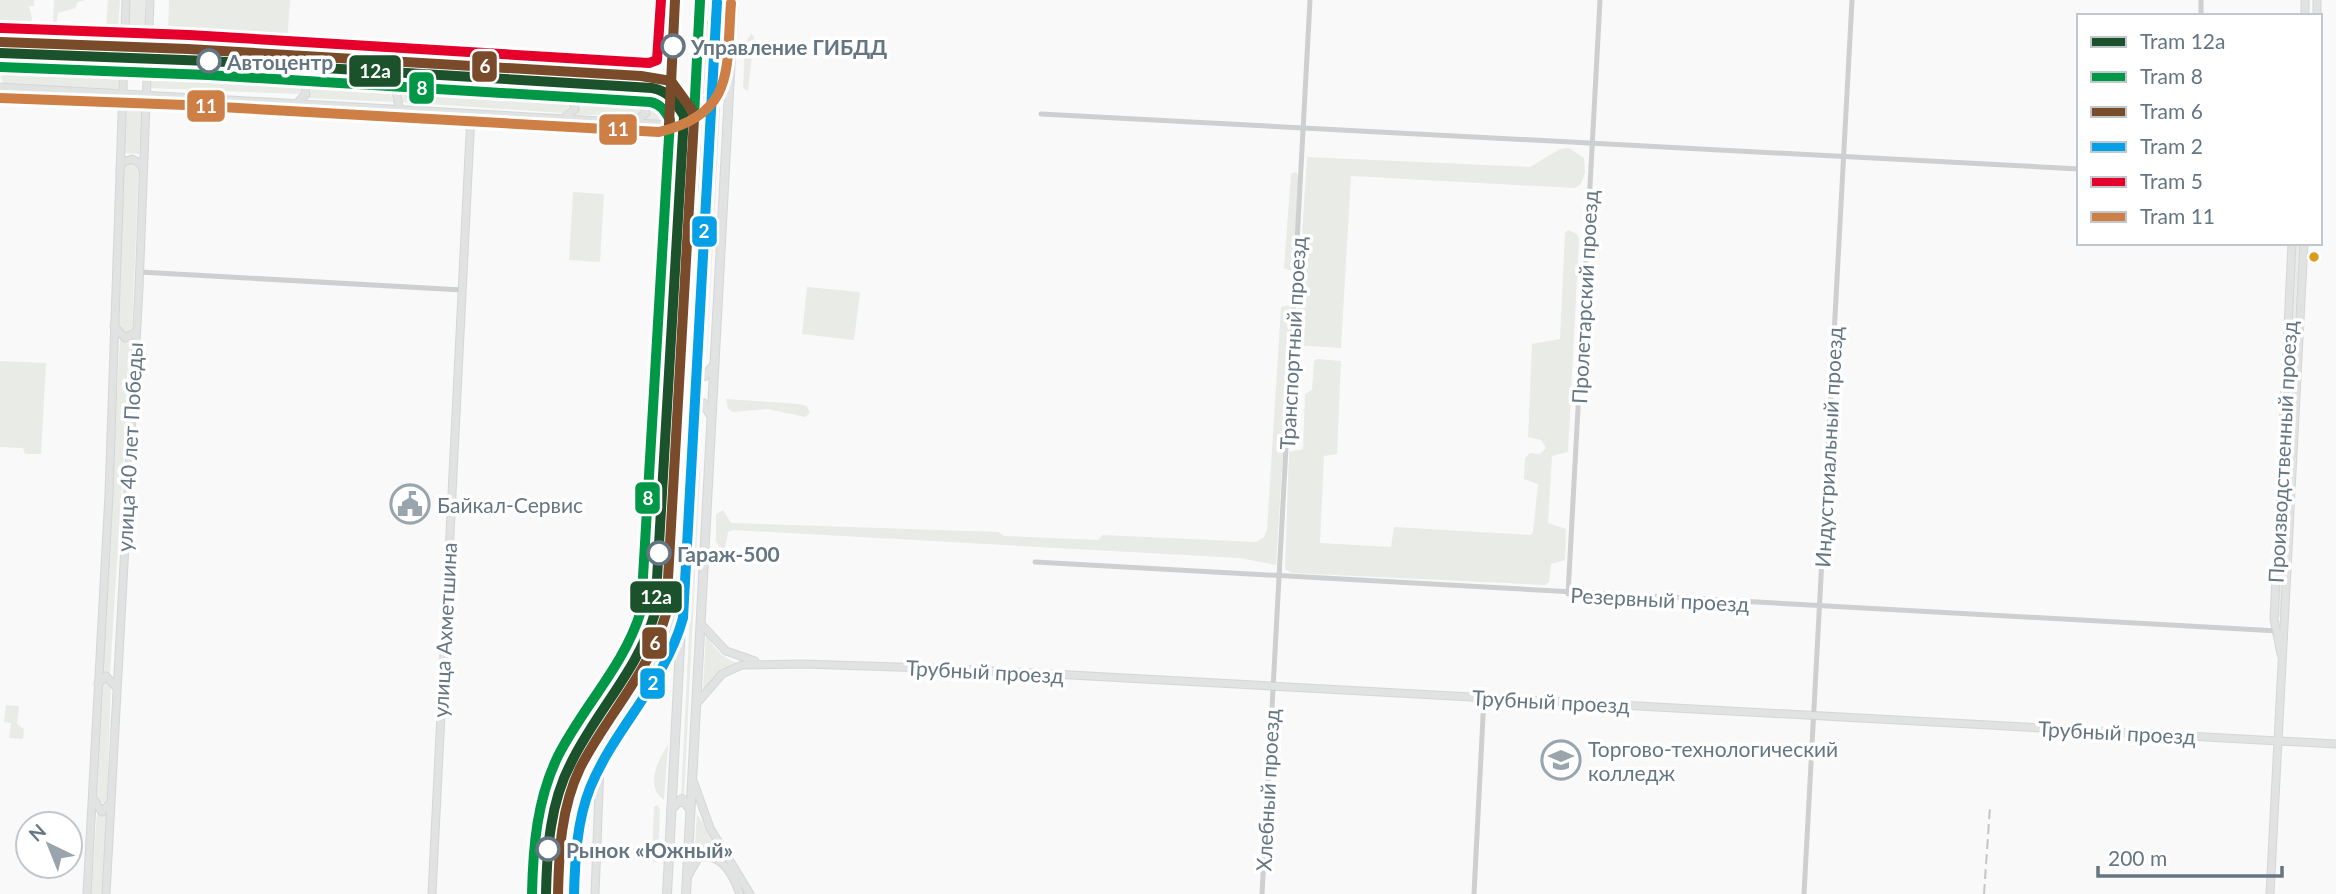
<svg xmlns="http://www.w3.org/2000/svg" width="2336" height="894" font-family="Lato,sans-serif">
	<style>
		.green { fill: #e8ebe6 }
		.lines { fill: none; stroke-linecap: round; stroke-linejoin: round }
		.secondary-casing { stroke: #d5d6d7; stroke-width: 9 }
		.primary-casing { stroke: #d5d6d7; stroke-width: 10 }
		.street { stroke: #cecfd0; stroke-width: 5 }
		.secondary { stroke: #e1e2e2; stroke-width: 7 }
		.primary { stroke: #e1e2e2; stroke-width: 8 }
		.rail { stroke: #c3c5c6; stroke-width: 2; stroke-dasharray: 10 5; stroke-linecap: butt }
		.tram-1-casing { stroke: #fff; stroke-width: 16 }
		.tram-2-casing { stroke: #fff; stroke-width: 16 }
		.tram-3-casing { stroke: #fff; stroke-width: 16 }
		.tram-4-casing { stroke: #fff; stroke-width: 16 }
		.tram-5-casing { stroke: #fff; stroke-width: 16 }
		.tram-6-casing { stroke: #fff; stroke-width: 16 }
		.tram-1 { stroke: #1b522b; stroke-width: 10 }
		.tram-2 { stroke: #009746; stroke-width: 10 }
		.tram-3 { stroke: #7a4b2a; stroke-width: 10 }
		.tram-4 { stroke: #06a0e6; stroke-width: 10 }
		.tram-5 { stroke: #e4002b; stroke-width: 10 }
		.tram-6 { stroke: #ce7f46; stroke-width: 10 }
		.stop-dot { fill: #fff; stroke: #657683; stroke-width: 3.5 }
		.bus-dot { fill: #da9c1a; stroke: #fff; stroke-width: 2.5 }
		.labels { text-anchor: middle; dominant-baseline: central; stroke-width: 7; stroke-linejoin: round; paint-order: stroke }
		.stop-label { font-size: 21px; font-weight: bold; fill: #657683; stroke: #fff; text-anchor: start }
		.street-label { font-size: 21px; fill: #657683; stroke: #fff }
		.poi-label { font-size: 21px; fill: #657683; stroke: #fff; text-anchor: start }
		.line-badge { stroke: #fff; stroke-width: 2.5 }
		.badge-label { font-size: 19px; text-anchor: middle; font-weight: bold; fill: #fff }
	</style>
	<rect width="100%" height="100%" fill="#f9f9f9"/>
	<!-- green -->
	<g class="green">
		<path d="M0 0H34V6H29L32 19 26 30 27 38 0 39Z"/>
		<path d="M54 0H85L78 2 75 8 58 13 56 27H53Z"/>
		<path d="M108 0H120L117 46 108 45 105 42Z"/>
		<path d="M130 0H145L144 71 127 70Z"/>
		<path d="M169 0H290L287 45 168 39Z"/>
		<path d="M723 0 724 35 706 373Z"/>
		<path d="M751 34 754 36 748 91 743 88 745 43Z"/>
		<path d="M0 43 97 48 101 52 100 69 0 64Z"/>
		<path d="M108 49H117C117 59 115 67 104 69L105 52Z"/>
		<path d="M154 51 172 54 170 69 160 66Z"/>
		<path d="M5 74 119 77 118 90 4 84 0 77Z"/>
		<path d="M152 76 300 84 303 90 299 94 151 88Z"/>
		<path d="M308 84 396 88 391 94 393 102 307 98 311 91Z"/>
		<path d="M402 91H441L565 100 569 107 563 113 400 102 398 95Z"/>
		<path d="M706 94 703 137 685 122 687 103 701 99Z"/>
		<path d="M126 95H145L139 154 123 153Z"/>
		<path d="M576 102 639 105 644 111 638 115H574Z"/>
		<path d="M647 106H671L677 122 645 119 649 111Z"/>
		<path d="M1569 148 1584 158 1585 173 1581 184 1575 188 1351 176 1341 348 1295 345 1307 157 1530 167 1560 149Z"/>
		<path d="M131 163 139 167 132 327 127 333 119 327 124 166Z"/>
		<path d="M1295 172 1299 175 1294 269 1291 271 1284 268 1291 174Z"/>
		<path d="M573 192 604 194 600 262 569 260Z"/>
		<path d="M1568 230 1577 234 1579 239 1568 452 1552 456 1548 523 1566 529 1565 560 1551 564 1549 582 1545 585 1292 573 1285 569 1289 452 1303 449 1305 394 1312 390 1314 361 1317 359 1341 361 1337 454 1324 456 1320 543 1391 547 1394 527 1531 535 1533 532 1538 484 1524 479 1525 458 1530 453 1540 454 1546 448 1541 440 1528 437 1532 344 1560 339 1565 233Z"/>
		<path d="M2296 243H2301L2289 475H2285Z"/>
		<path d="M807 287 860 292 854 340 802 334Z"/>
		<path d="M1289 305 1292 308 1276 565 1240 558 733 530 728 532 725 548 720 549 716 541V514L723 510 731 523 998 532 1004 536 1098 540 1103 535 1256 542 1264 537 1267 529 1281 307Z"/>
		<path d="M120 339 131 341 110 674 102 673Z"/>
		<path d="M0 361 46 363 41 454H25L23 448 0 447Z"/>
		<path d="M726 399 799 404 807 406 810 413 805 417 768 409 733 412 728 409Z"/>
		<path d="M698 448 700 475 684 797H681Z"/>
		<path d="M2283 492H2288L2282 617H2277Z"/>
		<path d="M706 633C714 650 726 662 745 664L718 674 703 690Z"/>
		<path d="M108 681 111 684 107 800 102 803 97 800 100 686Z"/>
		<path d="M6 705 19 706 17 724 24 729 23 739 9 738 11 723 4 722Z"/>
		<path d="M668 745 664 800C645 787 657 761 668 745Z"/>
		<path d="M657 805 660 809 658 860 654 863 652 859 654 807Z"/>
		<path d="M97 813H107L102 894H91Z"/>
		<path d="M697 814 724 857H723L712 850 694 856Z"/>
	</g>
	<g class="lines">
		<!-- secondary casing -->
		<g class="secondary-casing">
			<g id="secondary">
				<path d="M2305 16V0"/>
				<path d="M2317 16V0"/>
				<path d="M0 67 365 83 672 103 692 98 703 88 706 37 712 22"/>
				<path d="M0 87 674 125C705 134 696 164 703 189"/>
				<path d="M295 105 306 94 305 85 301 81"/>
				<path d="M400 110 396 93 404 87"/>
				<path d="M565 117 575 109 572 101 567 99"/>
				<path d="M634 122 646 113 644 106 638 103"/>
				<path d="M120 168 123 162 132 159 140 163 143 170"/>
				<path d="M114 326 125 338 135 332"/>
				<path d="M701 624 726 651 755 661"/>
				<path d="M2281 654 2274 619 2292 243"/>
				<path d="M98 684 106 676 116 687"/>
				<path d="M697 703 722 674 742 665 803 664 959 669 2336 744"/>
				<path d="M694 783 710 828 750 894"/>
				<path d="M94 800 102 812 109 804"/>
				<path d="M687 878 698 858C721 851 733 875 740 894"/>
				<path d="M87 894 109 494 126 0"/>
				<path d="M106 894 139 288 150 0"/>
				<path d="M432 894 471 114"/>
				<path d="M595 894 600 765 611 733 669 641 680 605"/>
				<path d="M2270 894 2304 243"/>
			</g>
		</g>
		<!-- primary casing -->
		<g class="primary-casing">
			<g id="primary">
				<path d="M696 364 705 376 713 366"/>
				<path d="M694 414 703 403 710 414"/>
				<path d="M671 809 682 799 689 808"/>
				<path d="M667 894 714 0"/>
				<path d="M686 894 734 0"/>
			</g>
		</g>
		<!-- street -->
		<g class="street">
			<path d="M2201 16V0"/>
			<path d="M1041 114 2079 169"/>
			<path d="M140 272 462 290"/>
			<path d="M1035 562 2278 631"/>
			<path d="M1568 594 1600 0"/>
			<path d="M1262 894 1310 0"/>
			<path d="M1474 894 1484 697"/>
			<path d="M1804 894 1852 0"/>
		</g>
		<!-- secondary -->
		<use href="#secondary" class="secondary"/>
		<!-- primary -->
		<use href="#primary" class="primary"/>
		<!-- rail -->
		<path class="rail" d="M1984 894 1990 807"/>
		<!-- tram-1 casing -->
		<g class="tram-1-casing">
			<path id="tram-1" d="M0 53 209 61 652 88C669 91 675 102 684 116L655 613C638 670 597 710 571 763 550 803 547 849 546 894"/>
		</g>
		<!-- tram-2 casing -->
		<g class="tram-2-casing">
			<g id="tram-2">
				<path d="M0 67 208 75 650 102C661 104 665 111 670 120L641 611C624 666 584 705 558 756 537 799 533 847 532 894"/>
				<path d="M694 116 700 1"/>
			</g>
		</g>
		<!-- tram-3 casing -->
		<g class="tram-3-casing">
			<g id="tram-3">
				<path d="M1 42 188 49 641 76 671 81 692 110 694 119 666 614C649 673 607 715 580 768 561 808 559 851 558 894"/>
				<path d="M669 125 675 0"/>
			</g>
		</g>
		<!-- tram-4 casing -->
		<g class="tram-4-casing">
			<path id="tram-4" d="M574 894C575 858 577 821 590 788 615 727 665 683 683 618L717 2"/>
		</g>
		<!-- tram-5 casing -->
		<g class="tram-5-casing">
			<path id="tram-5" d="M1 28 189 35 649 63 657 60 661 0"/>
		</g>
		<!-- tram-6 casing -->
		<g class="tram-6-casing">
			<path id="tram-6" d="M0 98 185 105 659 132C736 114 726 68 731 3"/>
		</g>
		<!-- tram-1 -->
		<use href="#tram-1" class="tram-1"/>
		<!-- tram-2 -->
		<use href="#tram-2" class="tram-2"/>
		<!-- tram-3 -->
		<use href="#tram-3" class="tram-3"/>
		<!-- tram-4 -->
		<use href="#tram-4" class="tram-4"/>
		<!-- tram-5 -->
		<use href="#tram-5" class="tram-5"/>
		<!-- tram-6 -->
		<use href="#tram-6" class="tram-6"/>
	</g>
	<!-- icons -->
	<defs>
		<g id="civic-ring" transform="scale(2.0125)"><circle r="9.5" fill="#fff" stroke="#99a4ac" stroke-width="1.5"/><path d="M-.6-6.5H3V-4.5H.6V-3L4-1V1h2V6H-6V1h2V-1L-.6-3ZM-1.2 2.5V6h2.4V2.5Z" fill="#99a4ac"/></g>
		<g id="university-ring" transform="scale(2.0125)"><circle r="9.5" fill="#fff" stroke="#99a4ac" stroke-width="1.5"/><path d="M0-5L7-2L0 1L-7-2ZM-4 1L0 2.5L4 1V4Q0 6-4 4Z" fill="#99a4ac"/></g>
	</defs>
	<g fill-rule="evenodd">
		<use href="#civic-ring" x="410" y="504"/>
		<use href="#university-ring" x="1561" y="760"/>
	</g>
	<!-- markers -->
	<g class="stop-dot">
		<circle cx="673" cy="46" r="11"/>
		<circle cx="209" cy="61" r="11"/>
		<circle cx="659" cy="553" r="11"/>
		<circle cx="548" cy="849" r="11"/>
	</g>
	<circle class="bus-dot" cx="2314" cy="257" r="6"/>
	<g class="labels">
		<!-- stop labels -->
		<g class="stop-label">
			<text x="691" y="46">Управление ГИБДД</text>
			<text x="227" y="61">Автоцентр</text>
			<text x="677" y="553">Гараж-500</text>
			<text x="566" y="849">Рынок «Южный»</text>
		</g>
		<!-- street labels -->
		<g class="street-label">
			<text transform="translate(1584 297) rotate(-87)">Пролетарский проезд</text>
			<text transform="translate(1292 343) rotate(-87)">Транспортный проезд</text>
			<text transform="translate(129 447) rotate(-87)">улица 40 лет Победы</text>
			<text transform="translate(1828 447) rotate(-87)">Индустриальный проезд</text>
			<text transform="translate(2282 452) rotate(-87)">Производственный проезд</text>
			<text transform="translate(1660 599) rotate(3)">Резервный проезд</text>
			<text transform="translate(444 630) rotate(-87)">улица Ахметшина</text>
			<text transform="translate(985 671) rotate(3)">Трубный проезд</text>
			<text transform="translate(1551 701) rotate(3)">Трубный проезд</text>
			<text transform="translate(2117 732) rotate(3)">Трубный проезд</text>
			<text transform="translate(1267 790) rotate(-87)">Хлебный проезд</text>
		</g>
		<!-- poi labels -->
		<g class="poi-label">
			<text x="437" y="504">Байкал-Сервис</text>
			<text x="1588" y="748">Торгово-технологический<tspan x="1588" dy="24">колледж</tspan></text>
		</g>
	</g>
	<g class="line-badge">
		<rect x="471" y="50" width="27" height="33" rx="7" fill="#7a4b2a"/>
		<rect x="348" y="54" width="54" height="34" rx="7" fill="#1b522b"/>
		<rect x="408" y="71" width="27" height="34" rx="7" fill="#009746"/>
		<rect x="186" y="89" width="40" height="34" rx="7" fill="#ce7f46"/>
		<rect x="598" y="113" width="40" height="33" rx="7" fill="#ce7f46"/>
		<rect x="691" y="215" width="27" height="33" rx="7" fill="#06a0e6"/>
		<rect x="634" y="481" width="27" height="34" rx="7" fill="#009746"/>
		<rect x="629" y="580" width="54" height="34" rx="7" fill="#1b522b"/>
		<rect x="641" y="626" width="27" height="34" rx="7" fill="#7a4b2a"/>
		<rect x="639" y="667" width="27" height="33" rx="7" fill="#06a0e6"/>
	</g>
	<g class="badge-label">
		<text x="485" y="73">6</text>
		<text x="375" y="78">12а</text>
		<text x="422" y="95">8</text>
		<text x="206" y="113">11</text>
		<text x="618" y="136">11</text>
		<text x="704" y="238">2</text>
		<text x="648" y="505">8</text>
		<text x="656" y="604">12а</text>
		<text x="655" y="650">6</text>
		<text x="653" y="690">2</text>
	</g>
	<!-- legend -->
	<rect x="2077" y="14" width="245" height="231" fill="#ffffff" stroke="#c1c8cd" stroke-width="2"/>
	<rect x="2091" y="37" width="35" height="10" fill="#1b522b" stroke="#c1c8cd" stroke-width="2"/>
	<text x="2140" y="49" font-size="21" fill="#657683">Tram 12а</text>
	<rect x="2091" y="72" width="35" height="10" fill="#009746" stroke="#c1c8cd" stroke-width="2"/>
	<text x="2140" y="84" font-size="21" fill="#657683">Tram 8</text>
	<rect x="2091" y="107" width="35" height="10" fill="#7a4b2a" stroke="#c1c8cd" stroke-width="2"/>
	<text x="2140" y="119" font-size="21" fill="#657683">Tram 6</text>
	<rect x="2091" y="142" width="35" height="10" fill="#06a0e6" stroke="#c1c8cd" stroke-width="2"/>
	<text x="2140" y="154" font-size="21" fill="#657683">Tram 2</text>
	<rect x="2091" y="177" width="35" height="10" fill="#e4002b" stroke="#c1c8cd" stroke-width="2"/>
	<text x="2140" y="189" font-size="21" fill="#657683">Tram 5</text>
	<rect x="2091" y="212" width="35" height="10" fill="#ce7f46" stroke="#c1c8cd" stroke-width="2"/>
	<text x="2140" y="224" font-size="21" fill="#657683">Tram 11</text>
	<!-- north arrow -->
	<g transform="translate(49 845) rotate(317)"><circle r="33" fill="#ffffff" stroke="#c1c8cd" stroke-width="2"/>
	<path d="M0-5L12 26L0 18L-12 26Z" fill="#99a4ac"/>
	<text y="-10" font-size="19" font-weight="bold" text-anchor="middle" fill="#657683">N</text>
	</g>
	<!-- scale -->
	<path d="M2098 866v10h184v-10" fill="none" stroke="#657683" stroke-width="3.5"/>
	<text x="2108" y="866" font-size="21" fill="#657683" stroke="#ffffff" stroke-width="5" paint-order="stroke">200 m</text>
</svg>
